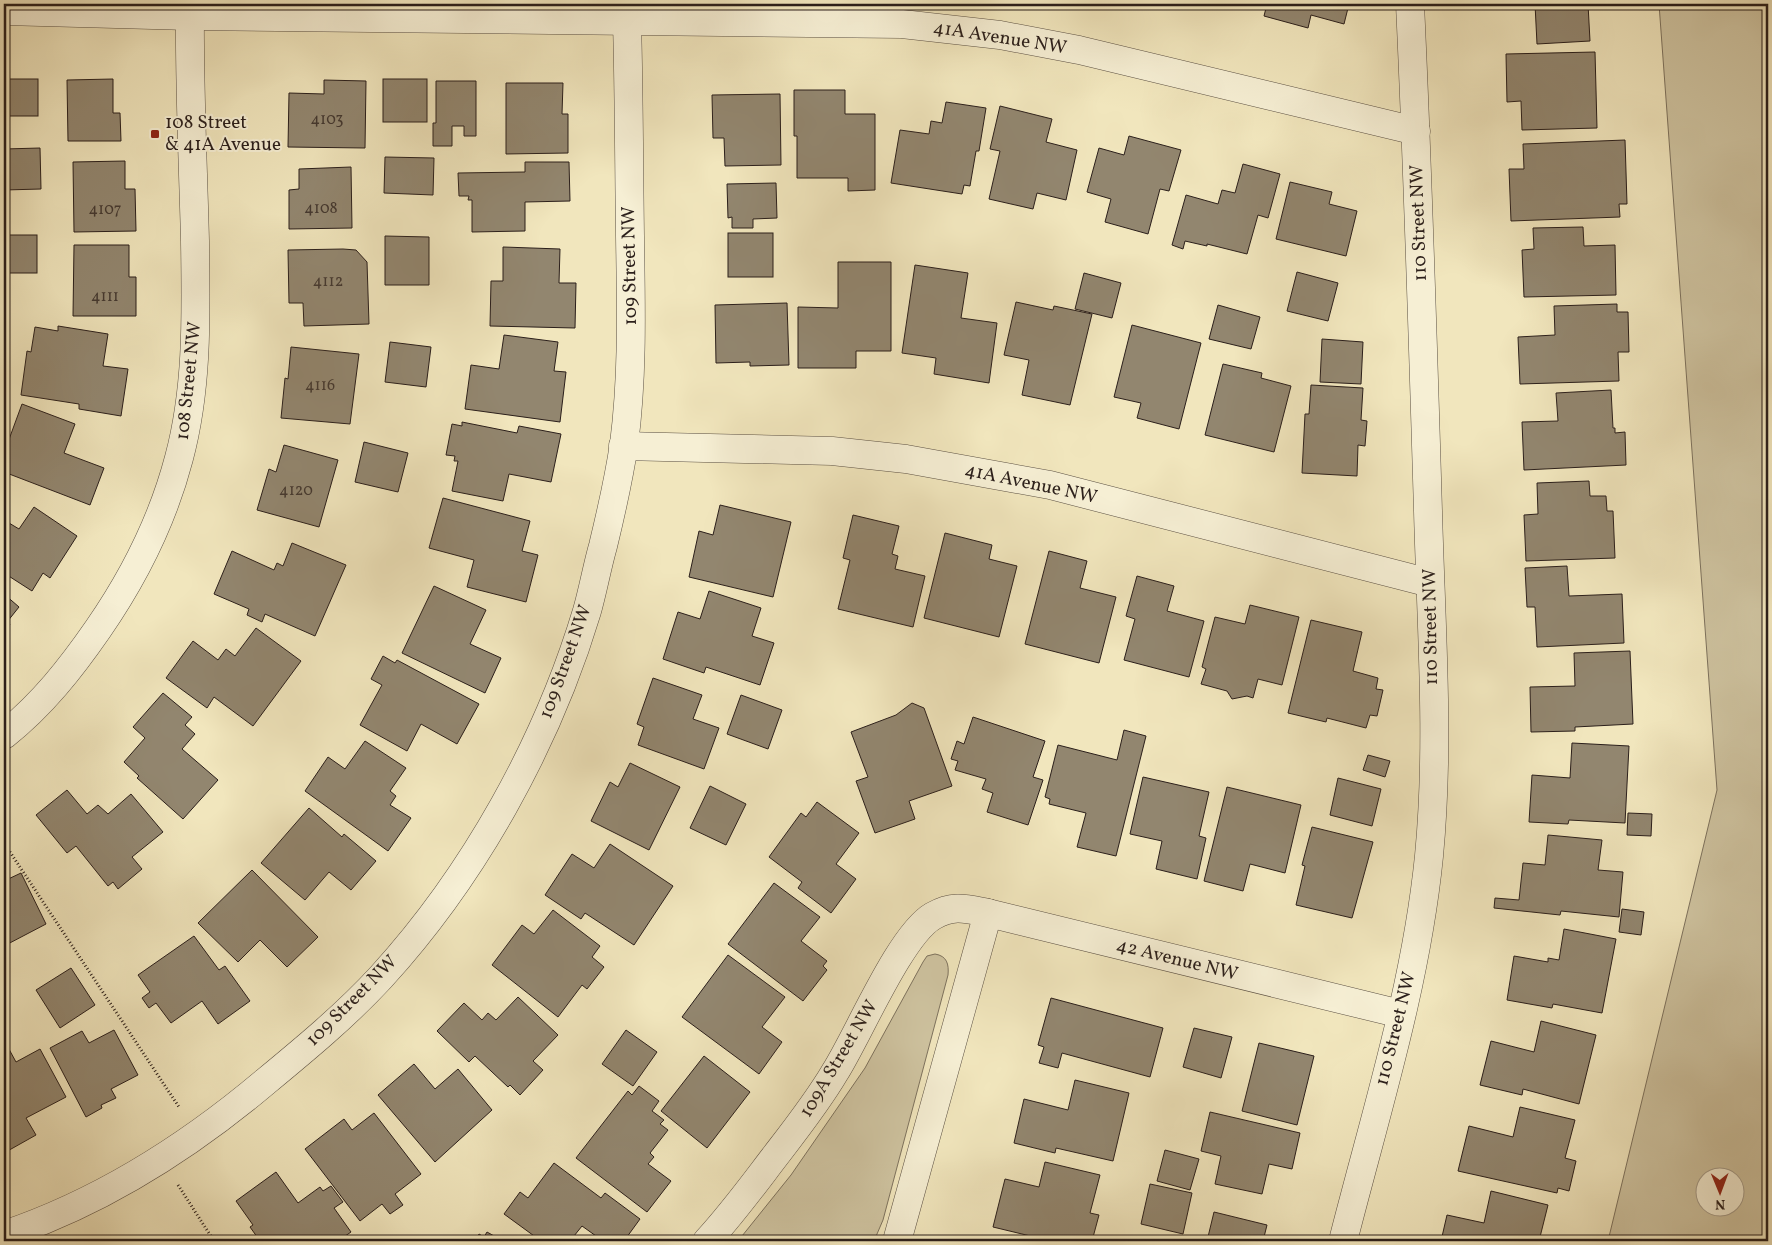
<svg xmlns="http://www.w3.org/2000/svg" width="1772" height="1245" font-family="Vollkorn,serif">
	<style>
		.green { fill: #cfc4a1; stroke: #7d725e; fill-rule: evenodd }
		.building { fill: #92866f; stroke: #2b1f1b }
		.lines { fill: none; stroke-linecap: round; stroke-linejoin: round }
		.minor-casing { stroke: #5c5144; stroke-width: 29 }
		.path { stroke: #2b1f1b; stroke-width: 3; stroke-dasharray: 1 2.5; stroke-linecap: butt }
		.minor { stroke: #f6efd4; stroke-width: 28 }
		.poi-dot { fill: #8f2418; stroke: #f6efd4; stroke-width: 2 }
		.labels { text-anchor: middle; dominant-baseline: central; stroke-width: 4; stroke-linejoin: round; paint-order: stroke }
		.number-label { font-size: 16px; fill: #453930 }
		.street-label { font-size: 19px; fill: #2b1f1b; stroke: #f6efd4 }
		.poi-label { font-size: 19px; fill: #2b1f1b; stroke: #f6efd4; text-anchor: start }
	</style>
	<rect width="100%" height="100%" fill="#f1e6bd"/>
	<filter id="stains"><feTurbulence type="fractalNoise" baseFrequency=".004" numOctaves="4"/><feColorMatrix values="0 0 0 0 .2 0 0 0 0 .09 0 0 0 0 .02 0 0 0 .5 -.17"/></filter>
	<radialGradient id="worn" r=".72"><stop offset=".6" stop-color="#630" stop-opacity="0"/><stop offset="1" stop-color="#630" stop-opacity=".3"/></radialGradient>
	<!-- green -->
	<g class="green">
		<path d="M1659 4H1768V1241H1608L1717 790ZM1704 1178H1734V1208H1704Z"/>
		<path d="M935 954C947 956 949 964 948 975L883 1220 874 1241H738L791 1175 865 1068 923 962 927 956Z"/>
	</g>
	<!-- building -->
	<g class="building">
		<path d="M1267 4H1349L1344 24 1311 15 1308 28 1264 16Z"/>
		<path d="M1528 4H1588L1590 41 1537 44 1535 4Z"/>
		<path d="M1595 52 1597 128 1522 130 1521 101 1507 102 1506 54Z"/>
		<rect x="4" y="79" width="34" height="37"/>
		<path d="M113 79V113H120L121 141H68L67 80Z"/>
		<rect x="383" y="79" width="44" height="43"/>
		<path d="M324 80 366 81 365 148 288 147 289 93 324 94Z"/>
		<path d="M436 81H476V136H464V126H452V146H433V123H436Z"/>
		<path d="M506 83H563L562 114H568V153L506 154Z"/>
		<path d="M794 90H845V114H875V190L848 191V178H797V136H794Z"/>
		<path d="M780 94 781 165 725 166 724 138H713L712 95Z"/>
		<path d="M946 102 986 108 979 151H976L970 186 964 185 962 194 891 183 900 130 929 134 931 121 942 123Z"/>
		<path d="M1000 106 1052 119 1046 142 1077 150 1066 200 1037 193 1033 209 989 199 1000 151 990 149Z"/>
		<path d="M1129 136 1181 150 1169 191 1160 189 1148 234 1105 222 1111 199 1087 192 1099 148 1124 155Z"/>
		<path d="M1625 140 1627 204H1619L1620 217 1511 221 1509 169H1524L1523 144Z"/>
		<path d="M40 148 41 189 4 190V149Z"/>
		<path d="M385 157 434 158 433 195 384 193Z"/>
		<path d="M125 161V189H135L136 231 74 232 73 162Z"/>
		<path d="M525 162H569L570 201 525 202V231L472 232V200H468L469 196H459L458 173 525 172Z"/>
		<path d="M1243 164 1280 174 1268 218 1258 215 1247 254 1207 244V246L1185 241 1183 249 1172 245 1186 195 1218 204 1222 190 1235 193Z"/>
		<path d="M351 167 352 228 289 229V190L299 189V169Z"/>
		<path d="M1290 182 1332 192 1329 204 1357 211 1346 256 1276 239Z"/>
		<path d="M776 183 777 218 753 219V228H732V217L728 218 727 184Z"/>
		<path d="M1583 227 1584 246 1615 245 1616 295 1524 297 1522 250 1534 249 1533 228Z"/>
		<rect x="728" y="233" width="45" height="44"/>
		<rect x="4" y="235" width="33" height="38"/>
		<path d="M385 236 429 237V285H385Z"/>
		<path d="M74 245H129V277H136V316H73Z"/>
		<path d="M503 247 560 249 559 283H576L575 328 490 326 491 281H503Z"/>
		<path d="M343 249 356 250 367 262 369 324 304 326 303 303H289L288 250Z"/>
		<path d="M838 262H891V351H856V368H798V307L838 308Z"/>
		<path d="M915 265 968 273 961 318 997 323 989 383 934 374 936 358 902 353Z"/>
		<path d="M1297 272 1338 283 1328 321 1287 311Z"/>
		<path d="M1084 273 1121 283 1112 318 1075 309Z"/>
		<path d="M1016 302 1053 310 1054 306 1092 314 1070 405 1022 395 1029 360 1004 355Z"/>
		<path d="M787 303 789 365 750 366V362L716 363 715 305Z"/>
		<path d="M1617 304V312H1628L1629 352H1618L1619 381 1520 384 1518 337 1555 335 1554 306Z"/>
		<path d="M1218 305 1260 317 1251 349 1209 339Z"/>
		<path d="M1132 325 1201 343 1179 429 1137 418 1141 403 1114 397Z"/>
		<path d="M58 326 108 334 103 366 128 369 121 416 79 409V404L21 395 27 351 31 352 35 327 58 331Z"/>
		<path d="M504 335 558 342 554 371 566 372 560 422 465 409 471 365 499 369Z"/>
		<path d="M1322 339 1363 342 1361 384 1320 382Z"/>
		<path d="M390 342 431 347 426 387 385 382Z"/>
		<path d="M291 347 359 354 350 424 281 418 285 378 288 379Z"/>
		<path d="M1223 364 1262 373 1261 378 1291 386 1274 452 1205 435Z"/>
		<path d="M1311 385 1363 388 1361 420 1367 421 1365 446 1358 445 1357 476 1302 473 1305 414H1309Z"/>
		<path d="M1611 390 1613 428H1615V433L1625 432 1626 465 1524 470 1522 422 1558 421 1556 393Z"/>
		<path d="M22 404 75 424 64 453 104 468 90 505 4 472V453Z"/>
		<path d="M462 422 517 433 519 426 561 434 551 482 509 474 503 501 452 491 458 461H454L455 456 446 455 452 424 462 426Z"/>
		<path d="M364 442 408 453 398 492 355 482Z"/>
		<path d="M284 445 338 460 319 527 257 510 269 469 276 472Z"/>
		<path d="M1589 481 1590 496H1606L1607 511H1613L1615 558 1526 561 1524 515 1538 514 1537 483Z"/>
		<path d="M443 498 530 521 522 551 538 555 526 602 467 587 474 560 429 548Z"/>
		<path d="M720 505 791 522 773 597 689 577 699 531 713 535Z"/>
		<path d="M34 507 77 536 50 578 43 573 32 591 4 573V520L19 529Z"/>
		<path d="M853 515 899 526 892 554 898 556 895 569 925 576 913 627 838 609 850 560 843 558Z"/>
		<path d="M945 533 992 545 989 559 1017 566 999 637 924 618Z"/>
		<path d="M292 543 346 565 315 636 265 614 262 622 247 615 249 609 214 594 232 551 274 570 277 563 283 566Z"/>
		<path d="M1049 551 1087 561 1080 588 1116 597 1099 663 1025 644Z"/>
		<path d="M1567 566 1569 596 1622 594 1624 643 1537 647 1535 607H1527L1525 568Z"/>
		<path d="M1137 576 1174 586 1167 611 1204 621 1189 677 1124 660 1135 619 1126 616Z"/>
		<path d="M434 586 486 610 470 644 501 658 485 693 402 653Z"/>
		<path d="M709 591 761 608 752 636 774 643 760 685 706 667 704 673 663 659 678 612 700 619Z"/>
		<path d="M4 594 19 607 7 622 10 624 4 633Z"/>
		<path d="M1250 605 1299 617 1282 685 1258 679 1253 698 1247 696 1232 699 1227 691 1201 684 1206 669 1202 667 1215 617 1245 624Z"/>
		<path d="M1311 620 1362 632 1353 671 1378 678 1376 689 1383 690 1377 716 1370 715 1366 728 1327 718 1326 722 1288 713Z"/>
		<path d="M256 628 301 661 253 726 214 697 207 708 166 678 193 641 218 660 226 649 235 656Z"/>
		<path d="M1630 651 1633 724 1575 727V731L1531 732 1530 687 1575 686 1574 653Z"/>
		<path d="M383 656 395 663 397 660 479 704 457 744 421 724 407 751 360 725 382 685 371 679Z"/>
		<path d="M653 678 702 695 693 719 719 728 704 769 638 745 644 727 637 724Z"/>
		<path d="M163 693 192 717 185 725 195 734 182 749 218 780 183 819 137 778 139 776 124 762 145 738 133 727Z"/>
		<path d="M741 695 782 710 768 749 727 734Z"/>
		<path d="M912 703 924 708 952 786 909 801 915 819 875 833 856 781 868 777 851 732 896 715Z"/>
		<path d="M973 717 1045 741 1033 777 1043 780 1028 825 987 812 993 793 982 789 986 779 955 770 958 761 951 759 957 741 964 744Z"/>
		<path d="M1124 730 1146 736 1116 856 1077 847 1086 813 1049 804 1050 799 1045 797 1058 745 1117 760Z"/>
		<path d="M365 741 406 768 390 791 396 796 390 805 411 818 388 851 305 791 328 757 345 769Z"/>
		<path d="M1572 743 1629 746 1625 823 1569 820 1568 824 1529 822 1532 775 1570 778Z"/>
		<path d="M1368 755 1390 761 1385 777 1363 770Z"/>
		<path d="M630 763 680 787 649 850 591 821 610 782 618 787Z"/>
		<path d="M1143 777 1209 792 1199 836 1206 838 1197 879 1156 869 1162 841 1130 834Z"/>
		<path d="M1338 778 1381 789 1372 826 1330 815Z"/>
		<path d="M710 786 746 804 726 845 690 828Z"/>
		<path d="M1227 787 1301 805 1285 873 1250 864 1243 891 1204 881Z"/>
		<path d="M67 790 87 814 98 805 108 814 131 794 163 832 132 857 142 869 118 889 113 882 108 886 76 846 67 853 36 815Z"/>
		<path d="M817 802 859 833 836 864 856 879 831 913 798 888 802 882 769 857 801 813 806 817Z"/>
		<path d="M309 808 342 837 344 834 376 861 351 890 329 872 305 900 261 863Z"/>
		<path d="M1628 813 1652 814 1651 836 1627 835Z"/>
		<path d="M1312 827 1373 842 1352 918 1296 905 1305 866 1302 865Z"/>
		<path d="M1548 835 1602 840 1598 870 1623 872 1619 917 1561 911 1560 915 1494 908 1495 898 1519 900 1523 863 1545 865Z"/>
		<path d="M610 844 673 886 634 945 585 913 581 919 545 895 572 854 594 868Z"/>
		<path d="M252 870 318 937 287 967 260 940 238 962 198 923Z"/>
		<path d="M21 873 46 924 4 946V881Z"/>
		<path d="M774 883 820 917 801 941 827 961 823 966 827 970 803 1001 728 944Z"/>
		<path d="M1622 909 1644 912 1641 935 1619 932Z"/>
		<path d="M553 910 600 946 592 957 604 967 587 989 582 985 558 1017 492 965 522 925 534 934Z"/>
		<path d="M1564 929 1616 939 1602 1013 1553 1004 1552 1008 1507 1000 1514 956 1548 962V958L1559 960Z"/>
		<path d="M194 936 219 970 225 966 250 1001 218 1024 202 1001 171 1023 156 1003 149 1008 142 998 150 992 138 975Z"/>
		<path d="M728 955 785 997 762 1027 782 1042 759 1074 682 1017Z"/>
		<path d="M71 968 95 1005 60 1028 36 990Z"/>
		<path d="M518 997 558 1035 533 1061 543 1070 520 1095 510 1085 508 1087 475 1056 469 1062 437 1031 464 1003 482 1020 488 1013 496 1020Z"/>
		<path d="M1051 998 1163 1028 1150 1077 1062 1053 1058 1068 1039 1063 1044 1047 1038 1045Z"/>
		<path d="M1541 1021 1596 1035 1579 1104 1523 1089 1522 1095 1480 1085 1491 1041 1534 1052Z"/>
		<path d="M1194 1028 1232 1037 1221 1078 1183 1067Z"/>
		<path d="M114 1030 138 1075 111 1089 116 1098 101 1105 102 1108 86 1117 50 1048 82 1031 89 1043Z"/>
		<path d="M626 1030 657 1052 633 1086 602 1064Z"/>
		<path d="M4 1040 16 1062 40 1049 66 1097 26 1118 36 1135 4 1153Z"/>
		<path d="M1259 1043 1314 1056 1297 1125 1242 1111Z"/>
		<path d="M704 1056 750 1092 707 1148 661 1111Z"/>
		<path d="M414 1064 435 1089 458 1069 492 1110 435 1162 378 1095Z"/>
		<path d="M1075 1080 1129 1093 1113 1161 1056 1148 1055 1153 1014 1143 1024 1099 1068 1110Z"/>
		<path d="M639 1086 659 1101 652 1111 664 1120 660 1124 668 1130 650 1153 654 1157 648 1164 671 1181 647 1212 576 1158 628 1091 632 1095Z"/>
		<path d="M1520 1107 1575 1120 1565 1158 1576 1161 1569 1191 1558 1188 1557 1193 1458 1171 1469 1126 1513 1137Z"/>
		<path d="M1210 1112 1300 1133 1292 1169 1269 1164 1262 1194 1215 1184 1221 1156 1201 1151Z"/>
		<path d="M374 1113 421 1174 395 1194 403 1205 390 1214 382 1204 360 1221 305 1149 344 1119 352 1130Z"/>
		<path d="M1165 1150 1199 1159 1190 1190 1157 1181Z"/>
		<path d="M1045 1162 1100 1175 1090 1213 1099 1215 1092 1241H1051L993 1227 1005 1179 1039 1187Z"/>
		<path d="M554 1163 601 1198 605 1193 640 1219 624 1241H603L582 1226 570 1241H541L504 1214 520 1192 528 1198Z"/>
		<path d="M276 1172 298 1203 320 1187 323 1191 331 1186 343 1202 334 1208 351 1232 338 1241H260L250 1227 253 1225 236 1201Z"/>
		<path d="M1150 1184 1192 1193 1183 1234 1141 1224Z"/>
		<path d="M1491 1191 1548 1205 1539 1241H1441L1447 1215 1484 1223Z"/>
		<path d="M1214 1212 1267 1225 1263 1241H1207Z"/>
		<path d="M487 1232 503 1241H475L479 1234 484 1237Z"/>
	</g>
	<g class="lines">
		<!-- minor casing -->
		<g class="minor-casing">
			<g id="minor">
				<path d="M4 11 190 16 902 24 1000 35 1079 50 1416 131"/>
				<path d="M623 446 832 451 906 459 1050 485 1430 583"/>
				<path d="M4 735C42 705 71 668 98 629 134 577 163 519 179 458 198 387 196 314 195 241 193 162 189 83 190 4"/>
				<path d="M4 1235C99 1203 189 1146 265 1082 305 1049 346 1015 381 977 474 875 547 744 587 611 593 590 597 567 603 546 611 513 619 478 624 444 633 375 631 306 630 236 629 165 629 93 627 21"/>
				<path d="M707 1241C732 1214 753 1185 776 1155 796 1129 818 1101 835 1072 858 1036 900 935 933 916 954 904 967 909 988 913L1401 1014"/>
				<path d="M897 1241 988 913"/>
				<path d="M1343 1241C1375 1115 1416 987 1429 856 1440 742 1431 626 1428 511 1423 342 1418 173 1410 4"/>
			</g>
		</g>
		<!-- path -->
		<g class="path">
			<path d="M4 843 179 1107"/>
			<path d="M178 1185 214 1241"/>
		</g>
		<!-- minor -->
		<use href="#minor" class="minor"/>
	</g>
	<!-- markers -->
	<rect class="poi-dot" x="150" y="129" width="10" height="10" rx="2.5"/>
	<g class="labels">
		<!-- number labels -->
		<g class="number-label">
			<text x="327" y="120">4103</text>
			<text x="321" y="209">4108</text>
			<text x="105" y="210">4107</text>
			<text x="328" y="282">4112</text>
			<text x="105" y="297">4111</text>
			<text x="320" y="386">4116</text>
			<text x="296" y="491">4120</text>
		</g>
		<!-- street labels -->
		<g class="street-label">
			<text transform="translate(1000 38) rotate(9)">41A Avenue NW</text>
			<text transform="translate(1419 223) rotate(-92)">110 Street NW</text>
			<text transform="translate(630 266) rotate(-91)">109 Street NW</text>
			<text transform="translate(189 381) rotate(-84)">108 Street NW</text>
			<text transform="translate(1031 484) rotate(12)">41A Avenue NW</text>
			<text transform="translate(1431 627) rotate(-91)">110 Street NW</text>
			<text transform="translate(566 662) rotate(-70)">109 Street NW</text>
			<text transform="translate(1177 960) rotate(14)">42 Avenue NW</text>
			<text transform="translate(352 1001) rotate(-45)">109 Street NW</text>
			<text transform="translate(1396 1029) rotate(-76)">110 Street NW</text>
			<text transform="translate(839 1059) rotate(-59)">109A Street NW</text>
		</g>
		<!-- poi labels -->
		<g class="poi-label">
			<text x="165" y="123">108 Street<tspan x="165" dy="22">&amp; 41A Avenue</tspan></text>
		</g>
	</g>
	<!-- margin -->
	<rect width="1772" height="1245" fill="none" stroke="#f1e6bd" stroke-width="20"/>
	<rect x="5" y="5" width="1762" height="1235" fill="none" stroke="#2b1f1b" stroke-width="2.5"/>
	<rect x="10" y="10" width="1752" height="1225" fill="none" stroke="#2b1f1b"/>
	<!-- north arrow -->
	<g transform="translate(1720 1192) rotate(179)"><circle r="24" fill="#f6efd4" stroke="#a59c8a"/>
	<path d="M0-4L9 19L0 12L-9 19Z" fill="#8f2418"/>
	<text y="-8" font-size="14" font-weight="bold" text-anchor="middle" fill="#2b1f1b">N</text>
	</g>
	<rect width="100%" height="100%" filter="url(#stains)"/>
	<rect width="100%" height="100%" fill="url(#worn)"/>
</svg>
